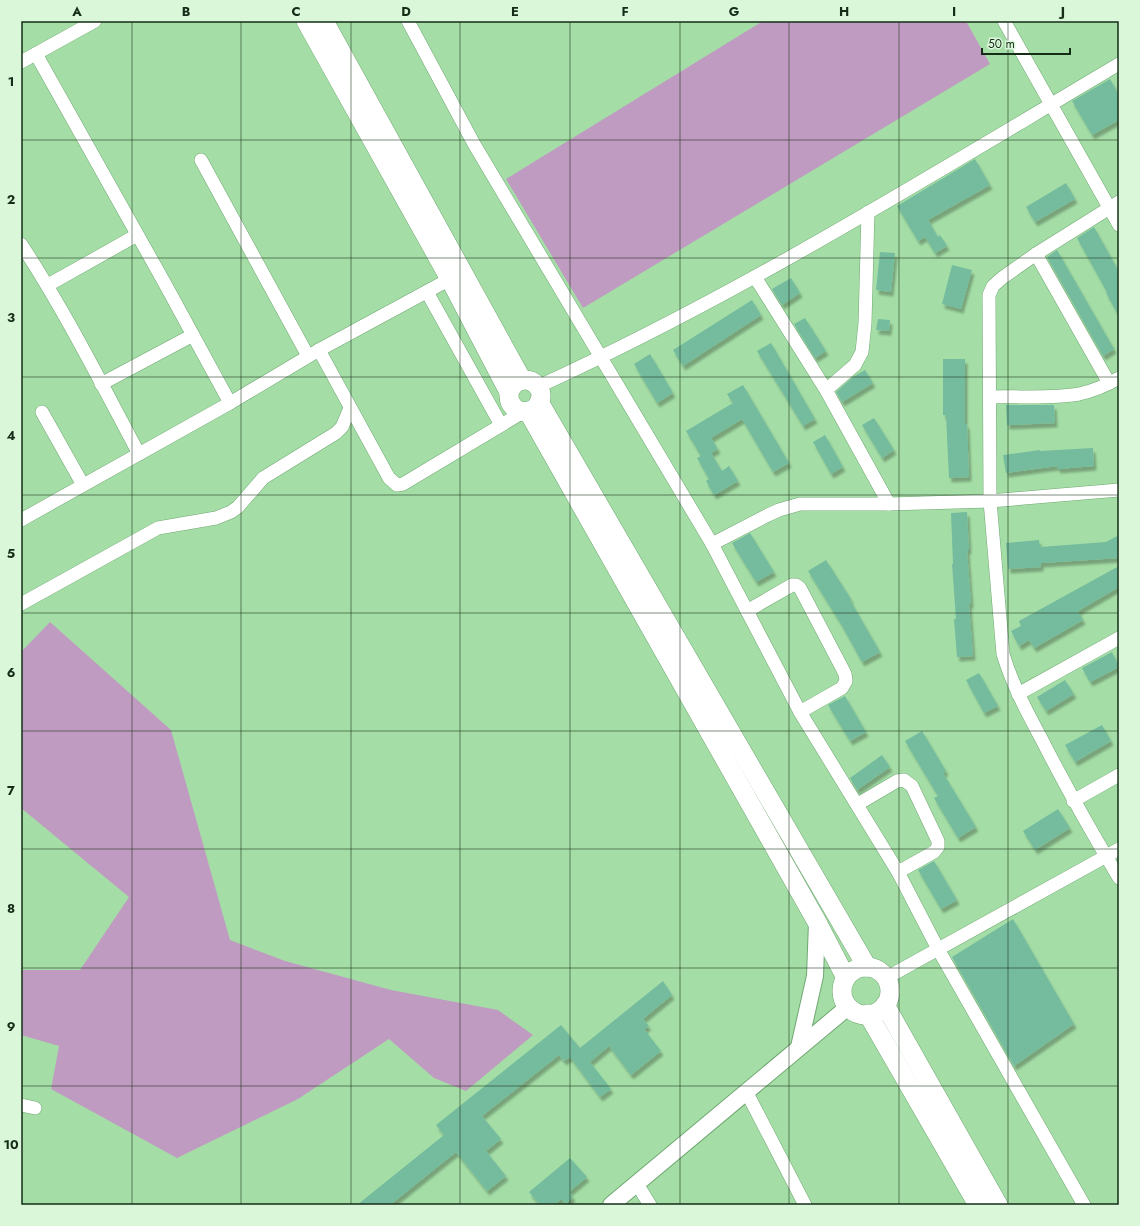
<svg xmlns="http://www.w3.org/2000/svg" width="1140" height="1226" font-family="Jost,sans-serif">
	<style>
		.green { fill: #c09bc1 }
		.building { fill: #74bc9e; filter: url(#shadow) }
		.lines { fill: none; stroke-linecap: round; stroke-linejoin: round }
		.minor-casing { stroke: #70a872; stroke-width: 14 }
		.tertiary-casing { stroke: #70a872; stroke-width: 18 }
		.secondary-casing { stroke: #70a872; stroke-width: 20 }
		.minor { stroke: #fff; stroke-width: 13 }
		.tertiary { stroke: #fff; stroke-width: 16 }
		.secondary { stroke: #fff; stroke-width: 19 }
		.grid { fill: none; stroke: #152d17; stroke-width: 1; stroke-opacity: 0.55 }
		.neatline { fill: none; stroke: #152d17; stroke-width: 1.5 }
		.grid-label { font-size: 13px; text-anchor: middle; font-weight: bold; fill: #152d17 }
	</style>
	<defs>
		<filter id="shadow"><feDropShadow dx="2.5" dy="4.5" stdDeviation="1" flood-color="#0004"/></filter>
	</defs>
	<rect width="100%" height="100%" fill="#a4dea6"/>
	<!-- green -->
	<g class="green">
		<path d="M763 21H966L990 64 583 308 506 179Z"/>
		<path d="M50 622 171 730 230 940 285 961 391 990 498 1010 533 1035 466 1091 434 1078 389 1039 298 1099 177 1158 51 1089 59 1046 21 1035V970H80L129 897 21 808V652Z"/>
	</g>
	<!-- building -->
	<g class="building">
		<path d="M1110 79 1119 95V120L1092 135 1072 101Z"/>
		<path d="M975 159 990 185 928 220 938 237 940 235 947 246 935 253 925 237 918 241 897 206Z"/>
		<path d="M1066 183 1075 199 1035 222 1026 207Z"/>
		<path d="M1094 227 1119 272V316L1106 293 1107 292 1077 238Z"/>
		<path d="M1057 250 1114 349 1103 356 1047 257Z"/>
		<path d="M880 252 895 253 891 292 876 290Z"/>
		<path d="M952 265 972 270 961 309 942 304Z"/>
		<path d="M791 278 800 293 782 305 772 289Z"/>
		<path d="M752 300 761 315 683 366 673 350Z"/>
		<path d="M805 318 826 351 815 358 794 324Z"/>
		<path d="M878 319 890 320 889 331 876 330Z"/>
		<path d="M771 343 815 419 803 426 757 351Z"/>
		<path d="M650 354 673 393 657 403 634 364Z"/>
		<path d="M943 359H965V424H967L969 477 949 478 946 415H943Z"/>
		<path d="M865 370 873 383 842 402 836 392 853 377Z"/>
		<path d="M743 385 789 463 773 472 742 419 711 438 718 449 711 453 722 471 729 466 738 481 714 495 706 481 709 479 697 458 701 456 686 431 733 403 727 394Z"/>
		<path d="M1006 405H1054L1055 423 1007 425Z"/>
		<path d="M874 418 894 450 882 458 862 425Z"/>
		<path d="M825 435 843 467 831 474 813 442Z"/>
		<path d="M1093 448 1094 466 1058 469 1057 466 1006 473 1003 455 1040 450V451Z"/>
		<path d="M967 512 969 550H967L971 604H969L973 656 957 657 954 619H956L952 564H953L951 513Z"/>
		<path d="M750 533 774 572 756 582 732 543Z"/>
		<path d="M1119 535V558L1041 563V567L1008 569 1006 543 1039 540 1040 547 1106 542Z"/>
		<path d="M826 560 851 599 850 600 880 652 862 662 841 624 808 571Z"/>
		<path d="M1119 566V587L1078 611 1083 620 1034 648 1029 640 1019 646 1011 631 1021 626 1019 621Z"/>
		<path d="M1112 652 1119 667 1090 682 1082 668Z"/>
		<path d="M979 673 998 706 984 713 966 680Z"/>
		<path d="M1065 680 1074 694 1046 711 1037 697Z"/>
		<path d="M845 696 866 732 850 741 828 705Z"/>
		<path d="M1102 725 1111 741 1075 762 1065 745Z"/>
		<path d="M922 731 946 771 943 773 976 827 958 838 934 798 938 796 905 741Z"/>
		<path d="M882 755 890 767 857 790 850 778Z"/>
		<path d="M1058 809 1070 828 1035 850 1023 831Z"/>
		<path d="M934 861 957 900 941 909 918 870Z"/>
		<path d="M1013 919 1074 1024 1014 1066 952 957Z"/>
		<path d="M663 981 672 995 643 1019 649 1026 644 1029 661 1051 631 1075 609 1046 590 1062 611 1089 600 1097 570 1057 564 1061 559 1055 482 1116 501 1139 486 1151 506 1176 487 1191 456 1152 390 1205H357L444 1135 436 1125 561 1025 580 1048Z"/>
		<path d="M570 1158 587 1177 569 1192 573 1197 566 1204 561 1199 554 1205H540L529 1192Z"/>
	</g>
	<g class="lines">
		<!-- minor casing -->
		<g class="minor-casing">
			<g id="minor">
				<path d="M408 21 474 144 712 544 800 712 898 872 938 949 1084 1205"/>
				<path d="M1004 21 1119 225"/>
				<path d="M36 54 164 282 230 403"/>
				<path d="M21 62 95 21"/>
				<path d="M201 160 308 356"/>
				<path d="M1119 202 1036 254 1002 278 993 286 989 295 990 501 1003 654C1012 684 1027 712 1042 740 1066 787 1092 833 1119 878"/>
				<path d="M21 244C65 311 101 383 139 454"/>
				<path d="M1036 254 1109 383"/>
				<path d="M755 277 826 390 889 504"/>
				<path d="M48 285 137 235"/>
				<path d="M427 292 501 425"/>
				<path d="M319 350 389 478 397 485 403 484 523 412"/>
				<path d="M101 384 193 335"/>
				<path d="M537 387C739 295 928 177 1119 64"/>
				<path d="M826 390 855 365 862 352 865 323 868 212"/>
				<path d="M990 397C1019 396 1051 399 1079 394 1093 391 1107 385 1119 378"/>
				<path d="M42 412 83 485"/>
				<path d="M21 520 230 403 319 350 450 279"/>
				<path d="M712 544 768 515 779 510 800 504H889L990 501 1119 490"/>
				<path d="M21 604 158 528 216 518 231 512 238 507 263 478 336 433 342 427 350 408"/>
				<path d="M747 611 792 585H796L800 588 842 668 845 674 846 681 842 688 800 712"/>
				<path d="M1018 694 1119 638"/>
				<path d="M1073 801 1119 775"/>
				<path d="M858 804 897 781 904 780 912 786 938 841V847L934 852 898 872"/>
				<path d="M886 978 1119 849"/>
				<path d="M746 1091 805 1205"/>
				<path d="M21 1105 35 1108"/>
				<path d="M637 1184 650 1205"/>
			</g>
		</g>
		<!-- tertiary casing -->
		<g class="tertiary-casing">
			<g id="tertiary">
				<path d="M799 1047 815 976 817 922"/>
				<path d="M611 1205 848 1007"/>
			</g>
		</g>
		<!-- secondary casing -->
		<g class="secondary-casing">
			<g id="secondary">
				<path d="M306 21 450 279 509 392"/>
				<path d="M324 21 522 380"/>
				<circle cx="525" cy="396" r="16"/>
				<path d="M539 402 867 967"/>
				<path d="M528 411 817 922 846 978"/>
				<circle cx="866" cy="991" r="24"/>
				<path d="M885 1005 998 1205"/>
				<path d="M868 1014 978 1205"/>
			</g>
		</g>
		<!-- minor -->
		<use href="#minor" class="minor"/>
		<!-- tertiary -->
		<use href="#tertiary" class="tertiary"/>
		<!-- secondary -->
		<use href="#secondary" class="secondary"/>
	</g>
	<!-- grid -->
	<path class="grid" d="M132 21V1205M241 21V1205M351 21V1205M460 21V1205M570 21V1205M680 21V1205M789 21V1205M899 21V1205M1008 21V1205M21 140H1119M21 258H1119M21 377H1119M21 495H1119M21 613H1119M21 731H1119M21 849H1119M21 968H1119M21 1086H1119"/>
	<!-- border -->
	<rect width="1140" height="1226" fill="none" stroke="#daf7da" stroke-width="44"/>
	<!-- scale -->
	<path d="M982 48v6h88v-6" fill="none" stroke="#152d17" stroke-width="2"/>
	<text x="988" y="48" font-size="12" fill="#152d17" stroke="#daf7da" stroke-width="3" paint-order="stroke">50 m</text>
	<rect x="22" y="22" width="1096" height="1182" class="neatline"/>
	<g class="grid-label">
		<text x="77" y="16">A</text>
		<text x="186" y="16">B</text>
		<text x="296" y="16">C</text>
		<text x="406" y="16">D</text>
		<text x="515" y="16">E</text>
		<text x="625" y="16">F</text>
		<text x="734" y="16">G</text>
		<text x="844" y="16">H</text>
		<text x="954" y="16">I</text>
		<text x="1063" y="16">J</text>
		<text x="11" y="86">1</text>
		<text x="11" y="204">2</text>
		<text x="11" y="322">3</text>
		<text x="11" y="440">4</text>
		<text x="11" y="558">5</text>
		<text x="11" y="677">6</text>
		<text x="11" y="795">7</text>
		<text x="11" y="913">8</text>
		<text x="11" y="1031">9</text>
		<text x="11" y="1149">10</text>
	</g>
</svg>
